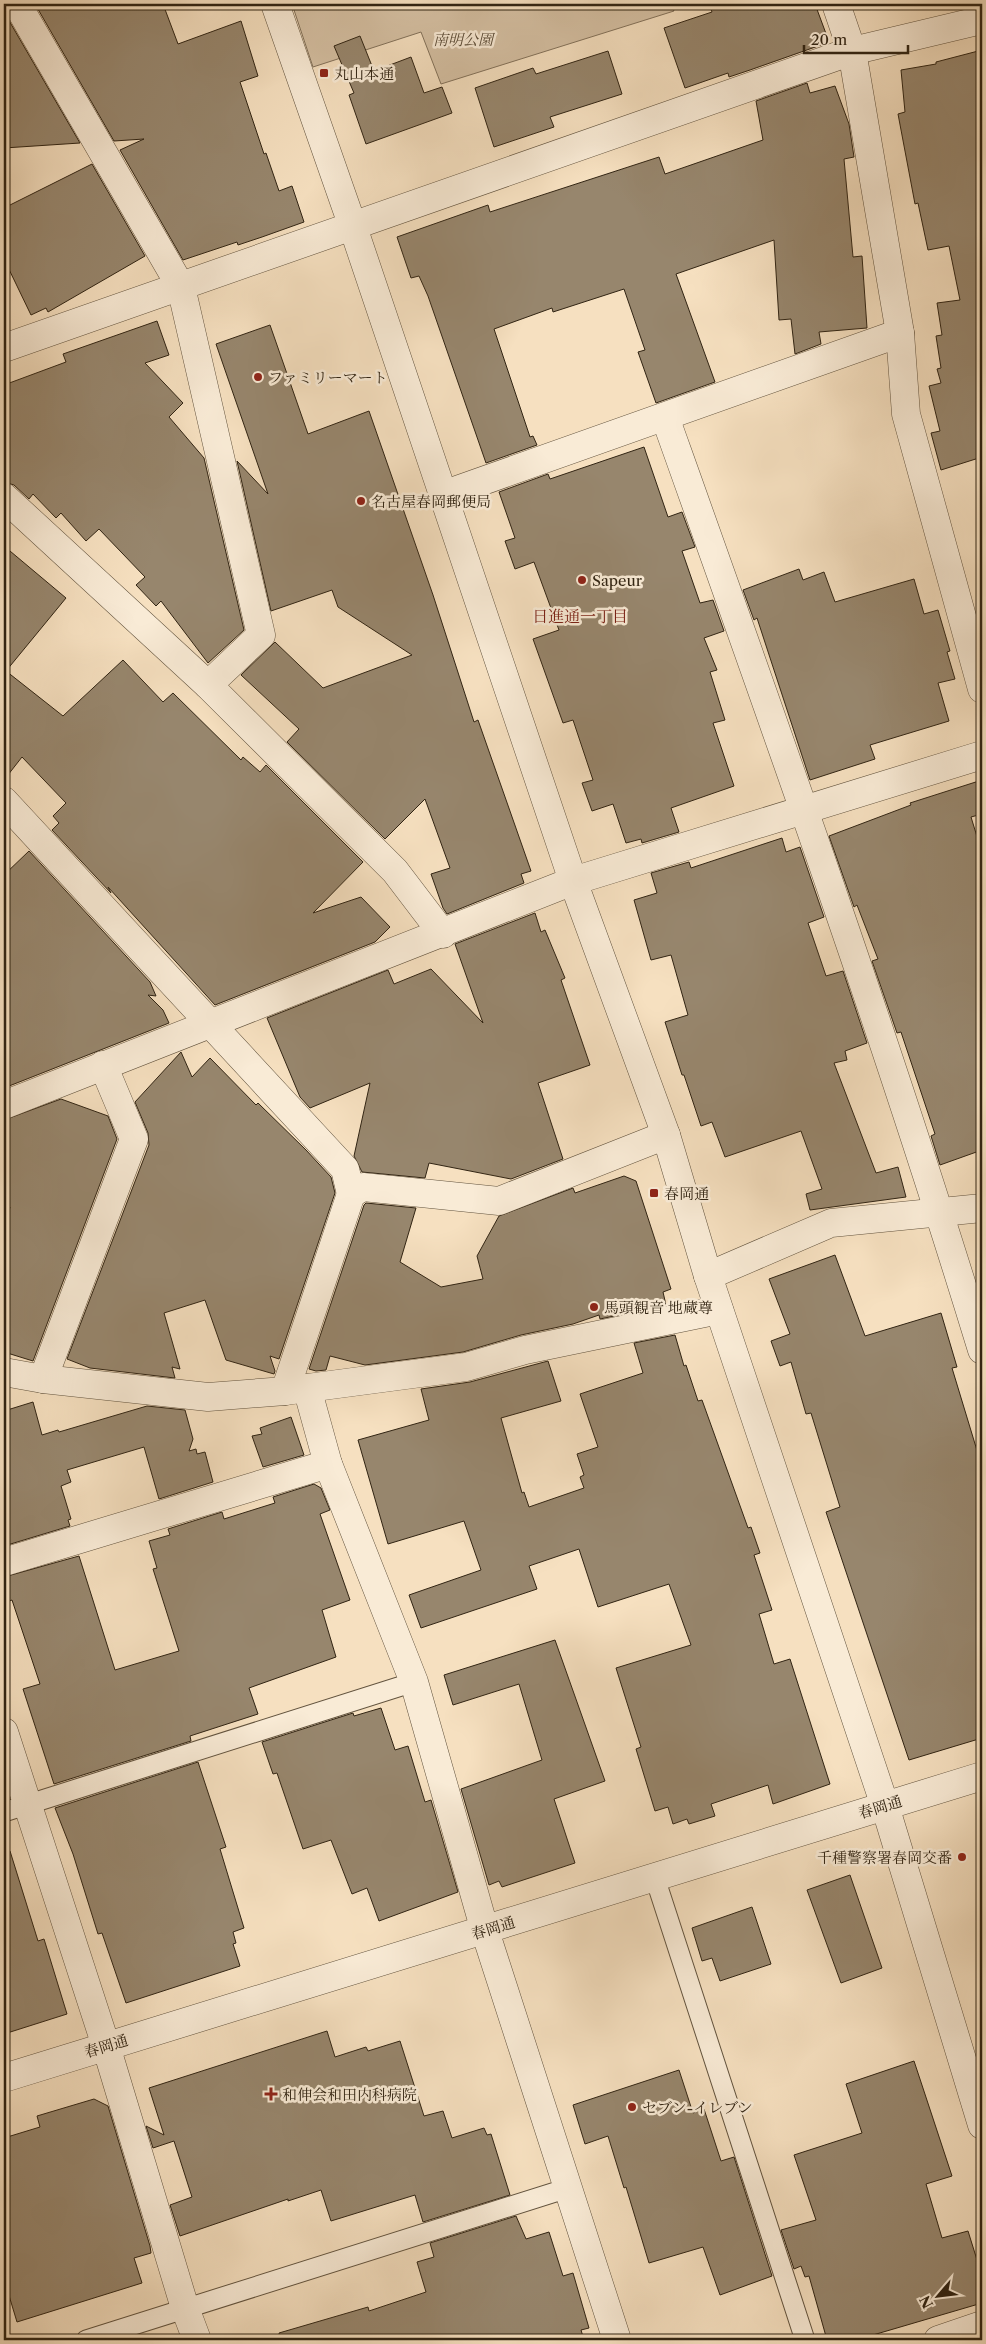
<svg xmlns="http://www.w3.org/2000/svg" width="986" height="2344" font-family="'Libre Caslon Text','Noto Serif JP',serif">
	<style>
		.green { fill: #d5c0a3; stroke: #83725b }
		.building { fill: #97866d; stroke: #312413 }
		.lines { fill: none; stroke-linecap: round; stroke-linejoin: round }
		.service-casing { stroke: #62533e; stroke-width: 21 }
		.minor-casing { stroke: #62533e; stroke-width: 29 }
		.tertiary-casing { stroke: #62533e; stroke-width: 29 }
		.service { stroke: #f9ebd6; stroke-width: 19 }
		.minor { stroke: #f9ebd6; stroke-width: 28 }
		.tertiary { stroke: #f9ebd6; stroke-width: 28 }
		.poi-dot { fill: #8f2418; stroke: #f9ebd6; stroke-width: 2 }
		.labels { text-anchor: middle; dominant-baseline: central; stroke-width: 5; stroke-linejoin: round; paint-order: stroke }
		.park-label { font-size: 15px; font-style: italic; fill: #5a4b37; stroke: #f9ebd6 }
		.poi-label { font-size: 15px; fill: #312413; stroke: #f9ebd6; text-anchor: start }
		.street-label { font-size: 15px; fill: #312413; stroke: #f9ebd6 }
		.neighbourhood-label { font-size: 16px; fill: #7a1f14; stroke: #f9ebd6 }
	</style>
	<rect width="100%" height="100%" fill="#f6e0c0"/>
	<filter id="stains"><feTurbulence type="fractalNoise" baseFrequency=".004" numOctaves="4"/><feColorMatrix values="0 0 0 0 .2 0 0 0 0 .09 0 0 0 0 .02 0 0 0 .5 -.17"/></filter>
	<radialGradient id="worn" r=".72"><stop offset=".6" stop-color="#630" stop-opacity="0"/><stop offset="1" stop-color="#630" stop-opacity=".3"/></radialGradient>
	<!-- green -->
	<path class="green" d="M292 4H671L674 11 441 84 421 32 313 67Z"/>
	<!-- building -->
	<g class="building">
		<path d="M35 4H163L178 44 241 21 258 76 240 82 264 154 266 153 279 191 292 186 304 222 262 237 238 245 237 242 183 260 120 150 144 139 114 141Z"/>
		<path d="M709 4H815L828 39 820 41 821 45 750 70 729 77 728 73 685 88 664 28 712 12Z"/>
		<path d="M4 12 80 143 4 148Z"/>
		<path d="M360 36 374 71 411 57 424 93 442 87 452 113 366 144 349 95 354 93 334 46Z"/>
		<path d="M982 50V457L941 470 931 433 940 431 929 386 941 383 937 369 941 368 936 336 942 335 937 303 960 300 949 246 928 250 918 203 915 204 898 114 905 112 901 70 936 64V62Z"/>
		<path d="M608 51 622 94 550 117 554 127 494 147 475 88 533 68 536 74Z"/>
		<path d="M807 83 810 93 835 86 849 124 854 157 844 159 853 257 862 256 867 328 819 332 821 344 795 354 791 319 779 320 774 240 676 274 715 382 656 403 638 352 645 350 624 289 553 312 552 308 494 329 530 437 533 436 537 445 486 463 428 296 419 276 411 278 397 237 488 205 490 212 659 157 665 174 763 140 756 101Z"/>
		<path d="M92 164 145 256 48 312 46 308 31 315 4 259V208Z"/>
		<path d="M157 321 169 355 145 363 183 403 169 417 204 458 244 630 208 663 161 601 156 606 136 585 145 577 99 529 86 541 61 513 56 518 33 494 29 499 14 485 4 482V385L66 362 63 354Z"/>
		<path d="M270 325 308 434 369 411 433 595 474 722 478 720 531 871 521 874 524 883 447 914 443 908 431 874 450 868 425 799 385 839 287 742 299 729 241 675 275 642 323 688 412 655 338 607 332 590 271 611 237 461 268 494 216 344Z"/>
		<path d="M644 447 668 517 682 512 695 547 682 551 700 603 713 600 724 631 704 638 717 670 710 672 725 720 713 723 734 786 671 808 679 832 642 843 641 839 626 843 613 804 592 811 582 783 593 780 573 720 563 723 533 639 559 630 534 562 515 569 505 541 515 538 499 492 548 474 550 479Z"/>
		<path d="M4 546 66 598 6 671 63 716 123 660 163 702 173 693 241 760 243 757 260 772 266 765 363 862 313 913 361 897 390 927 375 942 215 1005 108 887 111 893 52 830 59 823 53 816 66 803 22 757 4 780Z"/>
		<path d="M799 569 803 580 824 572 835 602 914 579 924 614 938 610 950 651 947 652 955 679 938 683 949 721 870 745 875 759 810 780 757 618 754 620 743 590Z"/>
		<path d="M982 780V814L971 817 982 853V1150L940 1165 931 1136 935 1134 901 1032 897 1033 872 961 878 959 857 905 854 907 829 836 911 805 910 803Z"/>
		<path d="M782 838 786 852 800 847 824 917 808 923 826 976 843 971 867 1043 845 1051 847 1060 834 1063 876 1173 898 1167 906 1197 810 1210 806 1194 822 1189 801 1131 725 1157 712 1122 701 1126 684 1075H682L665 1022 688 1015 671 955 651 960 634 900 657 893 651 873 689 862 691 868Z"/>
		<path d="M29 851 150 982 156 996 148 995 163 1010 169 1023 4 1088V875Z"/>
		<path d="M535 913 541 932 545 930 565 978 561 980 590 1065 538 1083 563 1159 511 1179 429 1163 425 1178 362 1172 354 1156 370 1083 310 1108 300 1097 267 1018 388 970 394 984 431 969 483 1023 455 944Z"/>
		<path d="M181 1052 192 1077 210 1058 256 1105 258 1103 306 1150 331 1177 335 1193 279 1359 270 1356 275 1371 274 1374 226 1360 205 1300 164 1313 180 1369 172 1367 175 1378 90 1368 67 1359 149 1145 148 1133 135 1102Z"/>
		<path d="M61 1099 108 1116 117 1139 33 1361 4 1352V1230L10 1207 4 1205V1120Z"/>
		<path d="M624 1176 636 1181 671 1289 663 1292 666 1305 600 1319 599 1315 573 1324 521 1335 463 1352 365 1365 330 1356 326 1370 316 1371 309 1369 364 1205 366 1203 416 1208 400 1262 441 1287 483 1279 477 1256 499 1216 573 1188 575 1193Z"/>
		<path d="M835 1255 865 1336 941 1313 957 1367 952 1368 982 1467V1738L909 1760 826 1512 840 1507 811 1413 806 1414 791 1362 780 1366 771 1341 790 1334 769 1279Z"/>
		<path d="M675 1335 684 1366 686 1365 698 1401 702 1400 748 1528 751 1527 760 1553 754 1555 772 1610 759 1614 774 1664 790 1659 830 1784 773 1804 768 1785 711 1804 715 1816 689 1824 687 1819 673 1824 668 1807 655 1811 636 1749 641 1747 616 1668 691 1645 669 1584 598 1607 579 1549 529 1566 537 1589 421 1628 409 1595 481 1570 464 1521 388 1544 358 1440 429 1420 421 1389 470 1382 548 1361 561 1401 501 1418 522 1493 524 1492 529 1507 584 1488 580 1477 584 1475 577 1454 598 1447 580 1394 643 1373 634 1343Z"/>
		<path d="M33 1402 42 1435 58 1430 59 1432 147 1406 185 1410 193 1439 189 1451 196 1449 197 1454 205 1452 213 1482 159 1499 144 1447 67 1470 71 1482 61 1486 71 1519 68 1520 70 1526 4 1546V1411Z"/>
		<path d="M291 1417 304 1455 263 1467 252 1436 262 1434 260 1428Z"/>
		<path d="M314 1484 321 1488 330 1510 320 1514 350 1600 322 1610 336 1657 249 1688 258 1714 190 1736 191 1741 54 1784 23 1689 40 1684 12 1600 4 1603V1577L79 1556 115 1670 179 1651 153 1569 157 1568 149 1541 170 1535 168 1529 222 1512 224 1519 275 1503 273 1497Z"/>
		<path d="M555 1640 605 1781 554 1799 575 1863 502 1887 499 1881 489 1885 461 1789 542 1760 519 1684 453 1705 444 1675Z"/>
		<path d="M381 1708 395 1750 408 1746 425 1802 431 1800 458 1892 379 1921 367 1888 352 1894 331 1840 303 1849 277 1773 273 1774 262 1742 353 1713 354 1716Z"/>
		<path d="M198 1762 226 1847 220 1849 244 1928 233 1932 236 1943 233 1944 240 1966 126 2003 102 1933 98 1934 73 1854 55 1808Z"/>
		<path d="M10 1851 38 1941 44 1939 67 2014 4 2034V1852Z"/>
		<path d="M850 1875 882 1968 841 1983 807 1890Z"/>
		<path d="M752 1907 771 1964 720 1981 712 1958 702 1961 692 1928Z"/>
		<path d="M327 2031 335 2057 366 2047 368 2051 400 2041 424 2116 443 2111 452 2138 484 2128 487 2135 491 2134 510 2195 423 2222 415 2195 331 2221 321 2190 288 2201V2199L180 2236 170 2205 192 2197 174 2141 153 2148 146 2126 164 2135 149 2088Z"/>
		<path d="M914 2061 952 2176 926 2184 942 2238 968 2231 982 2276V2303L856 2340H827L809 2276 805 2277 801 2266 794 2269 781 2230 816 2220 794 2155 862 2133 846 2084Z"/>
		<path d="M679 2070 693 2113 704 2109 721 2161 734 2157 772 2276 720 2295 703 2247 649 2263 626 2187 624 2188 608 2136 585 2144 573 2105Z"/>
		<path d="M94 2099 108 2106 150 2246 151 2253 134 2258 142 2283 17 2322 4 2279V2138L40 2127 37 2116Z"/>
		<path d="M516 2216 526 2239 549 2232 563 2276 573 2273 589 2328 581 2330 584 2340H280L279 2333 368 2307 369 2311 426 2292 417 2262 434 2257 430 2243Z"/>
	</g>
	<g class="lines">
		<!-- service casing -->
		<g class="service-casing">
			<g id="service">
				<path d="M4 1812 414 1682"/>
				<path d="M655 1878 805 2340"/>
				<path d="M86 2340 568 2188"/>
			</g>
		</g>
		<!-- minor casing -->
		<g class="minor-casing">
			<g id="minor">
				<path d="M17 4 181 287 261 635 208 685"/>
				<path d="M836 4 852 51 900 333 906 414 982 689"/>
				<path d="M4 348 852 51 982 20"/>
				<path d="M665 417C775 726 886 1036 982 1350"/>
				<path d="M443 495 900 333"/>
				<path d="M4 497 208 685 395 871 443 934"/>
				<path d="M4 801 345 1169 351 1194 363 1187 499 1201 666 1135"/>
				<path d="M4 1105 573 881 982 755"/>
				<path d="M708 1276 831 1223 982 1208"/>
				<path d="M4 1372 43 1379 208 1397 285 1391 466 1367 525 1350 719 1310"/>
				<path d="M43 1379 134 1139 103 1065"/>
				<path d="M285 1391 351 1194"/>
				<path d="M4 1562 328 1464"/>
				<path d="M4 1732 106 2046 185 2308 197 2340"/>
				<path d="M938 2340 982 2325"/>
			</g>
		</g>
		<!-- tertiary casing -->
		<g class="tertiary-casing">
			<g id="tertiary">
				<path d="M275 4 353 227 573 881 666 1135 708 1276 885 1806 982 2125"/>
				<path d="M307 1388 328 1464 414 1682 485 1931 617 2340"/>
				<path d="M4 2078 982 1776"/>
			</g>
		</g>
		<!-- service -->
		<use href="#service" class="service"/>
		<!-- minor -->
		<use href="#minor" class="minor"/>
		<!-- tertiary -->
		<use href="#tertiary" class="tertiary"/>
	</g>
	<!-- markers -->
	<g class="poi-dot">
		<rect x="319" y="68" width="10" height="10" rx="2.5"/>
		<circle cx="258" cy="377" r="5"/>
		<circle cx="361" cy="501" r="5"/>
		<circle cx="582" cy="580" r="5"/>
		<rect x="649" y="1188" width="10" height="10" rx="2.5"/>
		<circle cx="594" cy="1307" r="5"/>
		<circle cx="962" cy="1857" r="5"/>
		<path d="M268.5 2086.5h5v5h5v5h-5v5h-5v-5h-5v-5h5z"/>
		<circle cx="632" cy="2107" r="5"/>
	</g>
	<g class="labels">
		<!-- park labels -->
		<g class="park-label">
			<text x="463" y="39">南明公園</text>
		</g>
		<!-- poi labels -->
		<g class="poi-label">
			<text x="334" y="73">丸山本通</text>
			<text x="268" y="377">ファミリーマート</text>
			<text x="371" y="501">名古屋春岡郵便局</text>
			<text x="592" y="580">Sapeur</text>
			<text x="664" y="1193">春岡通</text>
			<text x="604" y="1307">馬頭観音 地蔵尊</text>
			<text x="952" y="1857" text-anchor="end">千種警察署春岡交番</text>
			<text x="282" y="2094">和伸会和田内科病院</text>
			<text x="642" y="2107">セブン-イレブン</text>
		</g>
		<!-- street labels -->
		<g class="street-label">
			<text transform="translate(880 1807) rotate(-17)">春岡通</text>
			<text transform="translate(493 1928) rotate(-17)">春岡通</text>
			<text transform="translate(106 2046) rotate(-17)">春岡通</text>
		</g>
		<!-- neighbourhood labels -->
		<g class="neighbourhood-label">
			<text x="580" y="616">日進通一丁目</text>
		</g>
	</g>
	<!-- margin -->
	<rect width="986" height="2344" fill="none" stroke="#f6e0c0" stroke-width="20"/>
	<rect x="5" y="5" width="976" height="2334" fill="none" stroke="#312413" stroke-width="2.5"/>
	<rect x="10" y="10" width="966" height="2324" fill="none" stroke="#312413"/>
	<!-- north arrow -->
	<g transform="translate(938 2296) rotate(242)" stroke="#f9ebd6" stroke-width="4" paint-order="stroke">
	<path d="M0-4L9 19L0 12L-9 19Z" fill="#312413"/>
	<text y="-8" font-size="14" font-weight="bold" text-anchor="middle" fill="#312413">N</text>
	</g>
	<!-- scale -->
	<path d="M804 45v8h104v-8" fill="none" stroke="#312413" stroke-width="2.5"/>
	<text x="811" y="45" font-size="15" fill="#312413" stroke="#f9ebd6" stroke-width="4" paint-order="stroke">20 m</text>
	<rect width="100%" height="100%" filter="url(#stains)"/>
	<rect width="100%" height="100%" fill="url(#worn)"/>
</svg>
